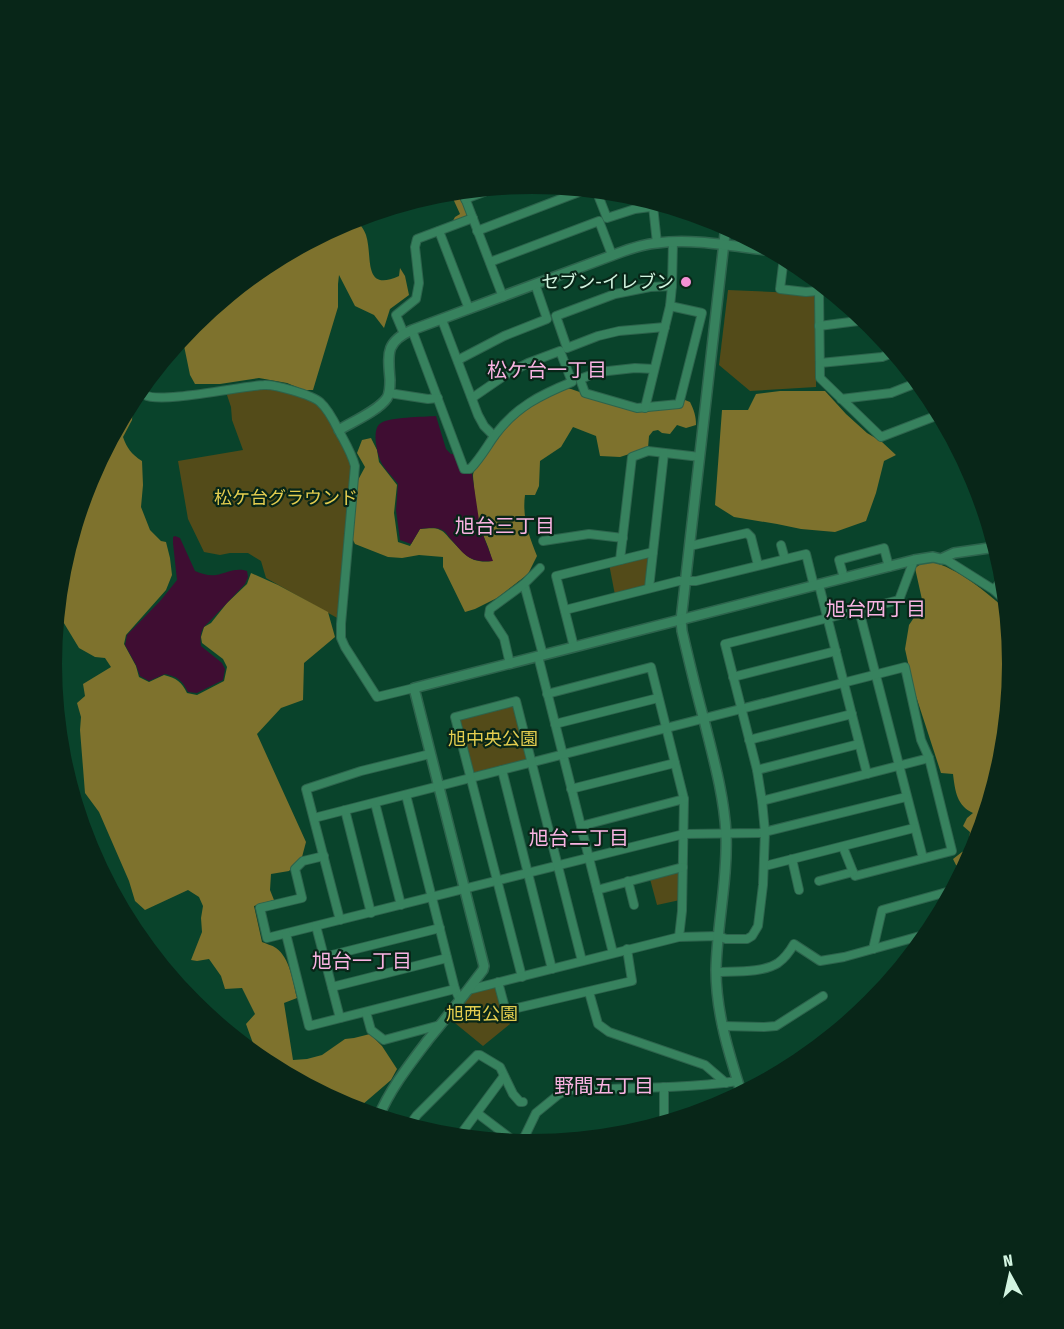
<svg xmlns="http://www.w3.org/2000/svg" width="1064" height="1329" font-family="'Fira Sans Condensed','Noto Sans JP',sans-serif">
	<style>
		.green { fill: #534b19 }
		.forest { fill: #7e722d }
		.water { fill: #3f0d32 }
		.lines { fill: none; stroke-linecap: round; stroke-linejoin: round }
		.minor-casing { stroke: #2d634c; stroke-width: 10 }
		.tertiary-casing { stroke: #2d634c; stroke-width: 12 }
		.minor { stroke: #37825e; stroke-width: 8 }
		.tertiary { stroke: #37825e; stroke-width: 9 }
		.poi-dot { fill: #f391d5; stroke: #082618; stroke-width: 2 }
		.labels { text-anchor: middle; dominant-baseline: central; stroke-width: 4.5; stroke-linejoin: round; paint-order: stroke }
		.poi-label { font-size: 18px; fill: #d3f5e1; stroke: #082618; text-anchor: end }
		.park-label { font-size: 18px; fill: #e3cd4f; stroke: #082618 }
		.neighbourhood-label { font-size: 20px; fill: #f9b3e2; stroke: #082618 }
	</style>
	<rect width="100%" height="100%" fill="#09432b"/>
	<!-- green -->
	<g class="green">
		<path d="M728 290 817 294 816 387 750 391 719 365Z"/>
		<path d="M272 388 316 402 324 410 351 461 352 472 339 619 266 578 261 561 248 553H230L220 555 204 552 188 519 178 461 243 450 232 420 231 407 226 392Z"/>
		<path d="M652 553 648 587 615 595 609 564Z"/>
		<path d="M514 704 527 760 472 773 459 718Z"/>
		<path d="M681 869 680 900 657 905 650 879Z"/>
		<path d="M498 986 506 1013 510 1024 483 1046 450 1019 468 994Z"/>
	</g>
	<!-- forest -->
	<g class="forest">
		<path d="M459 191 469 217 451 224 455 217 460 214 450 192Z"/>
		<path d="M355 218C359 223 364 229 366 235 373 256 362 293 399 276L400 268 405 276 409 295 390 309 384 328 374 315 355 306 339 275 338 284V307L313 390H304L287 383 259 378 220 384H195L190 375 182 336 192 324 265 264 348 220Z"/>
		<path d="M562 388 571 389 637 412 682 404 685 400 690 402C694 410 696 416 696 425L686 428 677 425 670 434 662 433 658 430 653 431 649 436 648 448 620 457 600 456 596 436 573 427 561 447 540 461 539 486 535 495H525C522 517 529 536 537 556L528 574 497 598 475 609 465 612 443 567V557L419 555 402 558 388 557 355 544 351 536 355 497 358 480 365 467 357 453 362 440 371 438 377 450 379 462 397 485 394 513 398 542 410 546 420 529C427 529 434 527 440 530 445 532 447 536 451 540 465 554 470 564 492 561 490 549 484 538 480 527 476 515 474 489 473 476 473 463 510 419 522 411 535 403 549 396 562 388Z"/>
		<path d="M780 391H825L846 414 867 433 882 442 896 455 884 461 876 493 866 521 835 532 801 529 777 524 734 517 715 505 722 410H748L756 394Z"/>
		<path d="M134 394 132 420 123 437C127 448 131 454 142 461L143 485 141 507 150 530 161 541 166 542 170 558 172 575 166 590 126 635 124 644 136 666 139 677 149 682 164 675C176 678 182 682 187 693L197 695 224 681 227 667 223 659 202 643 201 637 204 627 211 623 227 603 247 584 251 573 278 585 328 612 335 637 304 663 303 700 281 708 257 734 306 842 302 857 289 871 271 874 270 890 274 900 254 906 262 942C266 944 272 945 276 948 290 958 293 982 297 998L284 1003 293 1060 307 1059 322 1055 345 1039 354 1038 370 1034 382 1046 397 1069 391 1080 355 1111 348 1109 264 1064 259 1060 246 1024 255 1014 242 988 225 989 221 976 209 959 197 961 191 960 202 932 201 918 203 906 199 897 188 890 145 910 135 901 129 881 99 812 85 793 80 730 81 717 77 703 85 696 83 684 111 667 105 658 95 657 79 648 56 610 60 570 88 480Z"/>
		<path d="M930 561C959 569 985 591 1008 611L1013 665 1012 677 1005 681 1003 688 1009 708 1004 759 976 849 967 866 961 868 956 865 953 859 962 852 970 849 969 840 970 832 963 826 967 818 973 813C957 806 955 791 953 774L941 773 914 690 905 649 909 625 923 604 915 568 924 562Z"/>
	</g>
	<!-- water -->
	<g class="water">
		<path d="M436 416 446 449 451 454H455L472 473 480 527 493 561C468 563 464 554 450 538 448 536 446 532 444 531 437 526 428 528 420 529L411 544 400 540 396 510 398 484C393 477 385 470 381 462 377 453 371 429 381 423 389 417 424 417 436 416Z"/>
		<path d="M175 536 180 538 195 571C202 574 209 576 216 575 227 573 236 567 247 571L248 577 245 584 208 623C200 629 200 637 201 646L222 663 225 669 223 680 197 693 188 692C182 680 178 677 165 674L149 681 140 676 136 665 125 645 127 635 161 600 177 580 173 543V537Z"/>
	</g>
	<g class="lines">
		<!-- minor casing -->
		<g class="minor-casing">
			<g id="minor">
				<path d="M462 190 503 297"/>
				<path d="M596 190 607 218 635 209 666 205"/>
				<path d="M465 199 497 187"/>
				<path d="M653 206 657 243"/>
				<path d="M439 231 469 309"/>
				<path d="M477 231 587 189"/>
				<path d="M784 257 780 289 806 292 831 290"/>
				<path d="M490 262 599 221 612 255"/>
				<path d="M819 291 820 378 881 437 941 414"/>
				<path d="M442 320 478 415 484 426 494 436"/>
				<path d="M819 326 866 320"/>
				<path d="M665 327 619 331 598 336 567 348 556 316 615 294 650 287 672 286"/>
				<path d="M412 330 464 469H470C480 459 487 446 495 435 516 407 540 395 572 382L560 351 528 363 507 374 472 398"/>
				<path d="M404 334 396 315 416 299 419 283 415 247 417 239 473 218"/>
				<path d="M458 360 504 336 547 319 535 284"/>
				<path d="M820 363 882 357 895 352"/>
				<path d="M654 369 635 368 599 372 580 379 585 393 637 408 679 404 702 313 670 306"/>
				<path d="M140 388C141 390 143 393 145 395 160 404 242 386 264 385 274 384 312 395 320 402 329 410 335 423 340 433 346 444 352 454 355 466L341 624V638L345 647 377 697 414 688"/>
				<path d="M389 393 428 399 438 398"/>
				<path d="M841 399 891 393 919 382"/>
				<path d="M645 408 670 306 672 286 673 242"/>
				<path d="M543 541 589 534 623 538"/>
				<path d="M781 545 785 559"/>
				<path d="M690 546 747 533 751 537 758 565"/>
				<path d="M941 559 948 561 994 590 1007 602"/>
				<path d="M620 560 632 457 648 451 700 457"/>
				<path d="M844 578 839 560 884 548 889 567"/>
				<path d="M524 584 543 655"/>
				<path d="M819 585 867 774"/>
				<path d="M649 588 664 453"/>
				<path d="M994 590 1004 577"/>
				<path d="M565 610 679 581H696L806 554 814 586"/>
				<path d="M859 610 923 858"/>
				<path d="M574 647 556 576 653 552"/>
				<path d="M538 656 613 953"/>
				<path d="M510 664 504 638 489 615 490 609 524 584 540 568"/>
				<path d="M733 677 836 651"/>
				<path d="M547 694 651 667 684 799 682 911 679 937"/>
				<path d="M555 724 658 698"/>
				<path d="M749 740 852 714"/>
				<path d="M502 770 552 969"/>
				<path d="M757 770 859 744"/>
				<path d="M571 789 675 763"/>
				<path d="M406 795 455 989 460 1000"/>
				<path d="M762 801 929 758"/>
				<path d="M375 803 401 905"/>
				<path d="M345 810 371 913"/>
				<path d="M314 818 905 667 921 740 929 758 952 851 855 876 853 872 819 881"/>
				<path d="M581 826 684 799"/>
				<path d="M843 847 853 872"/>
				<path d="M324 856 303 861 295 869 302 898 260 908 267 938 684 834 760 833 906 797"/>
				<path d="M792 859 799 890"/>
				<path d="M765 866 914 828"/>
				<path d="M628 881 634 905"/>
				<path d="M597 890 683 867"/>
				<path d="M340 920 306 789 361 771 430 754"/>
				<path d="M316 926 340 1018"/>
				<path d="M286 934 309 1026 455 989"/>
				<path d="M918 937 920 946"/>
				<path d="M873 949 882 910 954 890"/>
				<path d="M324 957 440 928"/>
				<path d="M716 972C734 971 763 973 778 963 785 958 790 951 794 944L820 961 844 957 931 933"/>
				<path d="M522 977 455 717 516 701 582 961"/>
				<path d="M498 982 505 1008 509 1010 632 981 627 949"/>
				<path d="M332 987 447 958"/>
				<path d="M468 990 679 937 718 936 726 939H747L752 936 758 926 763 885 765 832 762 801 757 770 725 644 899 600 914 560"/>
				<path d="M589 992 598 1024 609 1032 705 1065 726 1083"/>
				<path d="M366 1012 371 1030 384 1040 440 1025"/>
				<path d="M722 1026 764 1027 776 1026 823 996"/>
				<path d="M477 1113 518 1144"/>
				<path d="M664 1125V1087"/>
				<path d="M408 1127 417 1115 477 1055H480L500 1067 513 1094 520 1102H523"/>
				<path d="M458 1138 504 1076"/>
				<path d="M519 1144 522 1142 536 1113 558 1095 567 1090C624 1088 681 1089 738 1081"/>
			</g>
		</g>
		<!-- tertiary casing -->
		<g class="tertiary-casing">
			<g id="tertiary">
				<path d="M726 225 681 620 682 631C689 661 696 691 704 720 713 757 724 795 726 833 728 879 717 924 716 970 716 1013 729 1054 742 1095"/>
				<path d="M339 430C352 422 378 411 387 398 390 393 390 386 390 380 388 354 385 342 412 330L616 254C629 249 643 244 657 243 696 238 736 247 775 251"/>
				<path d="M378 1118C390 1089 409 1065 428 1040 447 1017 465 994 483 970L484 966 414 688 914 560 933 557 941 559 954 553 996 547"/>
			</g>
		</g>
		<!-- minor -->
		<use href="#minor" class="minor"/>
		<!-- tertiary -->
		<use href="#tertiary" class="tertiary"/>
	</g>
	<!-- markers -->
	<circle class="poi-dot" cx="686" cy="282" r="6"/>
	<g class="labels">
		<!-- poi labels -->
		<g class="poi-label">
			<text x="674" y="282">セブン-イレブン</text>
		</g>
		<!-- park labels -->
		<g class="park-label">
			<text x="286" y="498">松ケ台グラウンド</text>
			<text x="493" y="739">旭中央公園</text>
			<text x="482" y="1014">旭西公園</text>
		</g>
		<!-- neighbourhood labels -->
		<g class="neighbourhood-label">
			<text x="547" y="370">松ケ台一丁目</text>
			<text x="505" y="526">旭台三丁目</text>
			<text x="876" y="609">旭台四丁目</text>
			<text x="579" y="838">旭台二丁目</text>
			<text x="362" y="961">旭台一丁目</text>
			<text x="604" y="1086">野間五丁目</text>
		</g>
	</g>
	<!-- crop -->
	<path d="M0 0H1064V1329H0ZM62 664a470 470 0 1 1 940 0a470 470 0 1 1-940 0Z" fill="#082618" fill-rule="evenodd"/>
	<!-- north arrow -->
	<g transform="translate(1010 1275) rotate(352)" stroke="#082618" stroke-width="4.5" paint-order="stroke">
	<path d="M0-4.5L10 22L0 15L-10 22Z" fill="#d3f5e1"/>
	<text y="-9" font-size="16" font-weight="bold" text-anchor="middle" fill="#d3f5e1">N</text>
	</g>
</svg>
